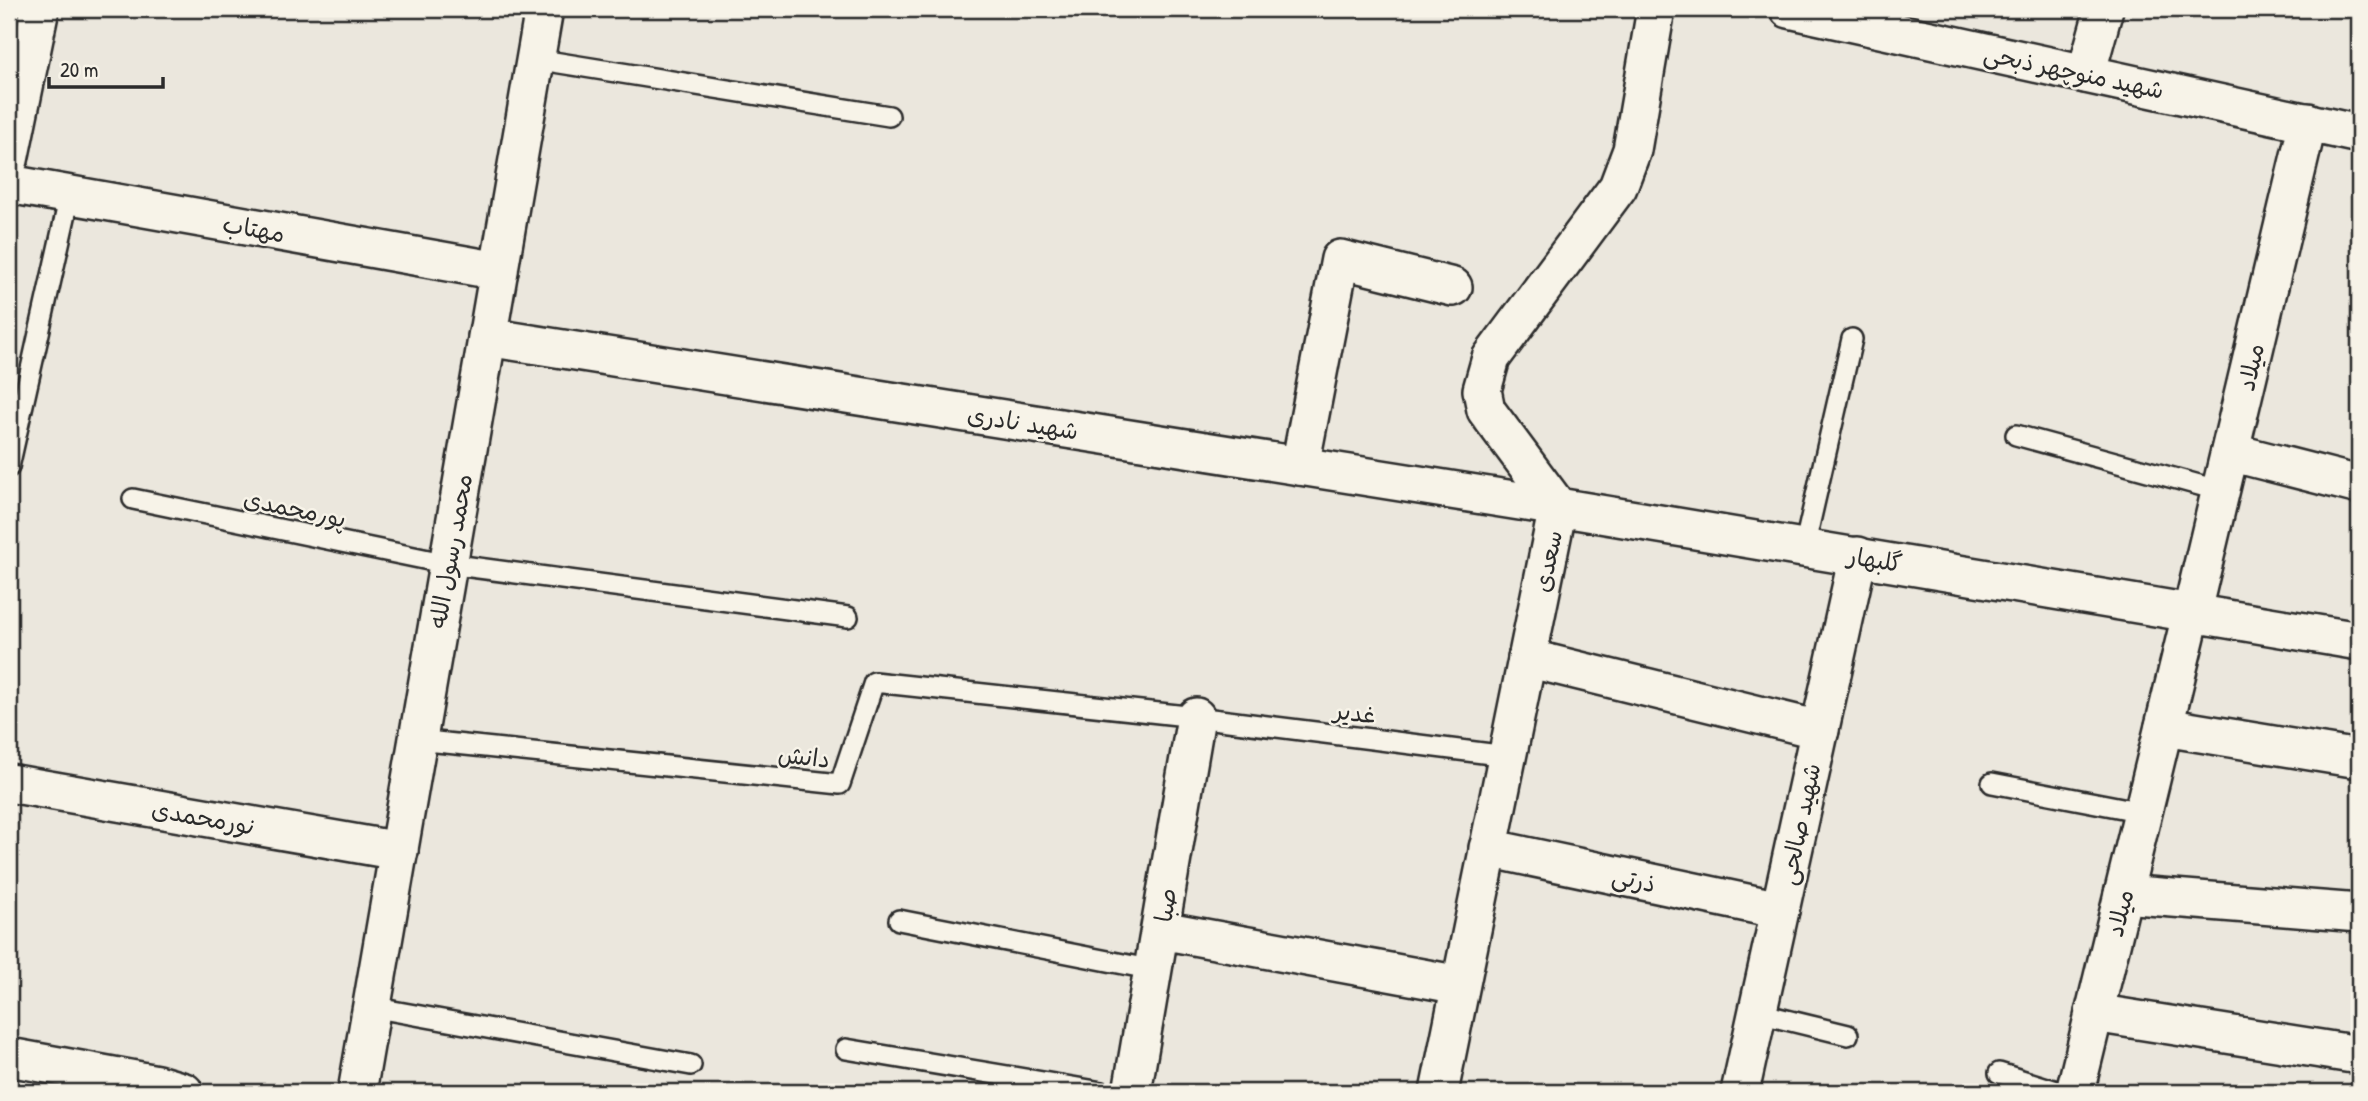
<svg xmlns="http://www.w3.org/2000/svg" width="2368" height="1101" font-family="'Patrick Hand','Playpen Sans Arabic',sans-serif">
	<style>
		.lines { fill: none; stroke-linecap: round; stroke-linejoin: round }
		.lane-casing { stroke: #2b2b2b; stroke-width: 24 }
		.street-casing { stroke: #2b2b2b; stroke-width: 42 }
		.lane { stroke: #f7f3e8; stroke-width: 19 }
		.street { stroke: #f7f3e8; stroke-width: 37 }
		.labels { text-anchor: middle; dominant-baseline: central; stroke-width: 5; stroke-linejoin: round; paint-order: stroke }
		.street-label { font-size: 24px; fill: #2b2b2b; stroke: #f7f3e8 }
	</style>
	<rect width="100%" height="100%" fill="#ebe7dd"/>
	<filter id="ink" filterUnits="userSpaceOnUse"><feTurbulence type="fractalNoise" baseFrequency=".0143" numOctaves="2"/><feDisplacementMap in="SourceGraphic" scale="14" xChannelSelector="R" yChannelSelector="G"/><feConvolveMatrix kernelMatrix="1 2 1 2 8 2 1 2 1" color-interpolation-filters="sRGB"/></filter>
	<g filter="url(#ink)">
		<g class="lines">
			<!-- lane casing -->
			<g class="lane-casing">
				<g id="lane">
					<path d="M535 59 889 116"/>
					<path d="M2016 435 2221 491"/>
					<path d="M9 467 70 195"/>
					<path d="M133 499 448 564 848 617"/>
					<path d="M1804 548 1852 339"/>
					<path d="M417 740 840 784 874 682 1196 717 1507 756"/>
					<path d="M1992 783 2143 812"/>
					<path d="M899 920 1154 970"/>
					<path d="M371 1007 691 1065"/>
					<path d="M1758 1013 1848 1035"/>
					<path d="M846 1049 1102 1092"/>
					<path d="M1999 1073 2060 1092"/>
				</g>
			</g>
			<!-- street casing -->
			<g class="street-casing">
				<g id="street">
					<path d="M1789 9 2359 134"/>
					<path d="M2086 74 2104 9"/>
					<path d="M9 160 40 9"/>
					<path d="M9 184 499 271"/>
					<path d="M487 337 1558 507 2359 641"/>
					<path d="M2230 452 2359 485"/>
					<path d="M1300 466 1340 259 1453 287"/>
					<path d="M1527 658 1820 730"/>
					<path d="M2164 727 2359 759"/>
					<path d="M9 783 399 851"/>
					<path d="M1488 848 1780 910"/>
					<path d="M2123 894 2359 913"/>
					<path d="M1161 930 1460 985"/>
					<path d="M2094 1013 2359 1055"/>
					<path d="M9 1057 157 1084 184 1092"/>
					<path d="M357 1092 544 9"/>
					<path d="M1132 1092 1196 717"/>
					<path d="M1439 1092 1558 507 1486 410 1482 390 1491 358 1618 187 1632 150 1656 9"/>
					<path d="M1740 1092 1858 556"/>
					<path d="M2075 1092 2192 611 2308 122"/>
				</g>
			</g>
			<!-- lane -->
			<use href="#lane" class="lane"/>
			<!-- street -->
			<use href="#street" class="street"/>
		</g>
	</g>
	<g class="labels">
		<!-- street labels -->
		<g class="street-label">
			<text transform="translate(2074 71) rotate(12)">شهید منوچهر ذبحی</text>
			<text transform="translate(254 228) rotate(10)">مهتاب</text>
			<text transform="translate(2250 367) rotate(-77)">میلاد</text>
			<text transform="translate(1023 422) rotate(9)">شهید نادری</text>
			<text transform="translate(295 508) rotate(12)">پورمحمدی</text>
			<text transform="translate(450 551) rotate(-80)">محمد رسول الله</text>
			<text transform="translate(1875 559) rotate(9)">گلبهار</text>
			<text transform="translate(1547 561) rotate(-78)">سعدی</text>
			<text transform="translate(1355 712) rotate(7)">غدیر</text>
			<text transform="translate(804 756) rotate(6)">دانش</text>
			<text transform="translate(204 817) rotate(10)">نورمحمدی</text>
			<text transform="translate(1799 824) rotate(-78)">شهید صالحی</text>
			<text transform="translate(1634 879) rotate(12)">ذرتی</text>
			<text transform="translate(1165 905) rotate(-81)">صبا</text>
			<text transform="translate(2119 913) rotate(-76)">میلاد</text>
		</g>
	</g>
	<!-- margin -->
	<rect width="2368" height="1101" fill="none" stroke="#f7f3e8" stroke-width="35"/>
	<rect x="18" y="18" width="2333" height="1066" fill="none" stroke="#2b2b2b" stroke-width="2.5" filter="url(#ink)"/>
	<!-- scale -->
	<path d="M49 77v10h114v-10" fill="none" stroke="#2b2b2b" stroke-width="3.5"/>
	<text x="60" y="77" font-size="21" fill="#2b2b2b" stroke="#f7f3e8" stroke-width="5" paint-order="stroke">20 m</text>
</svg>
